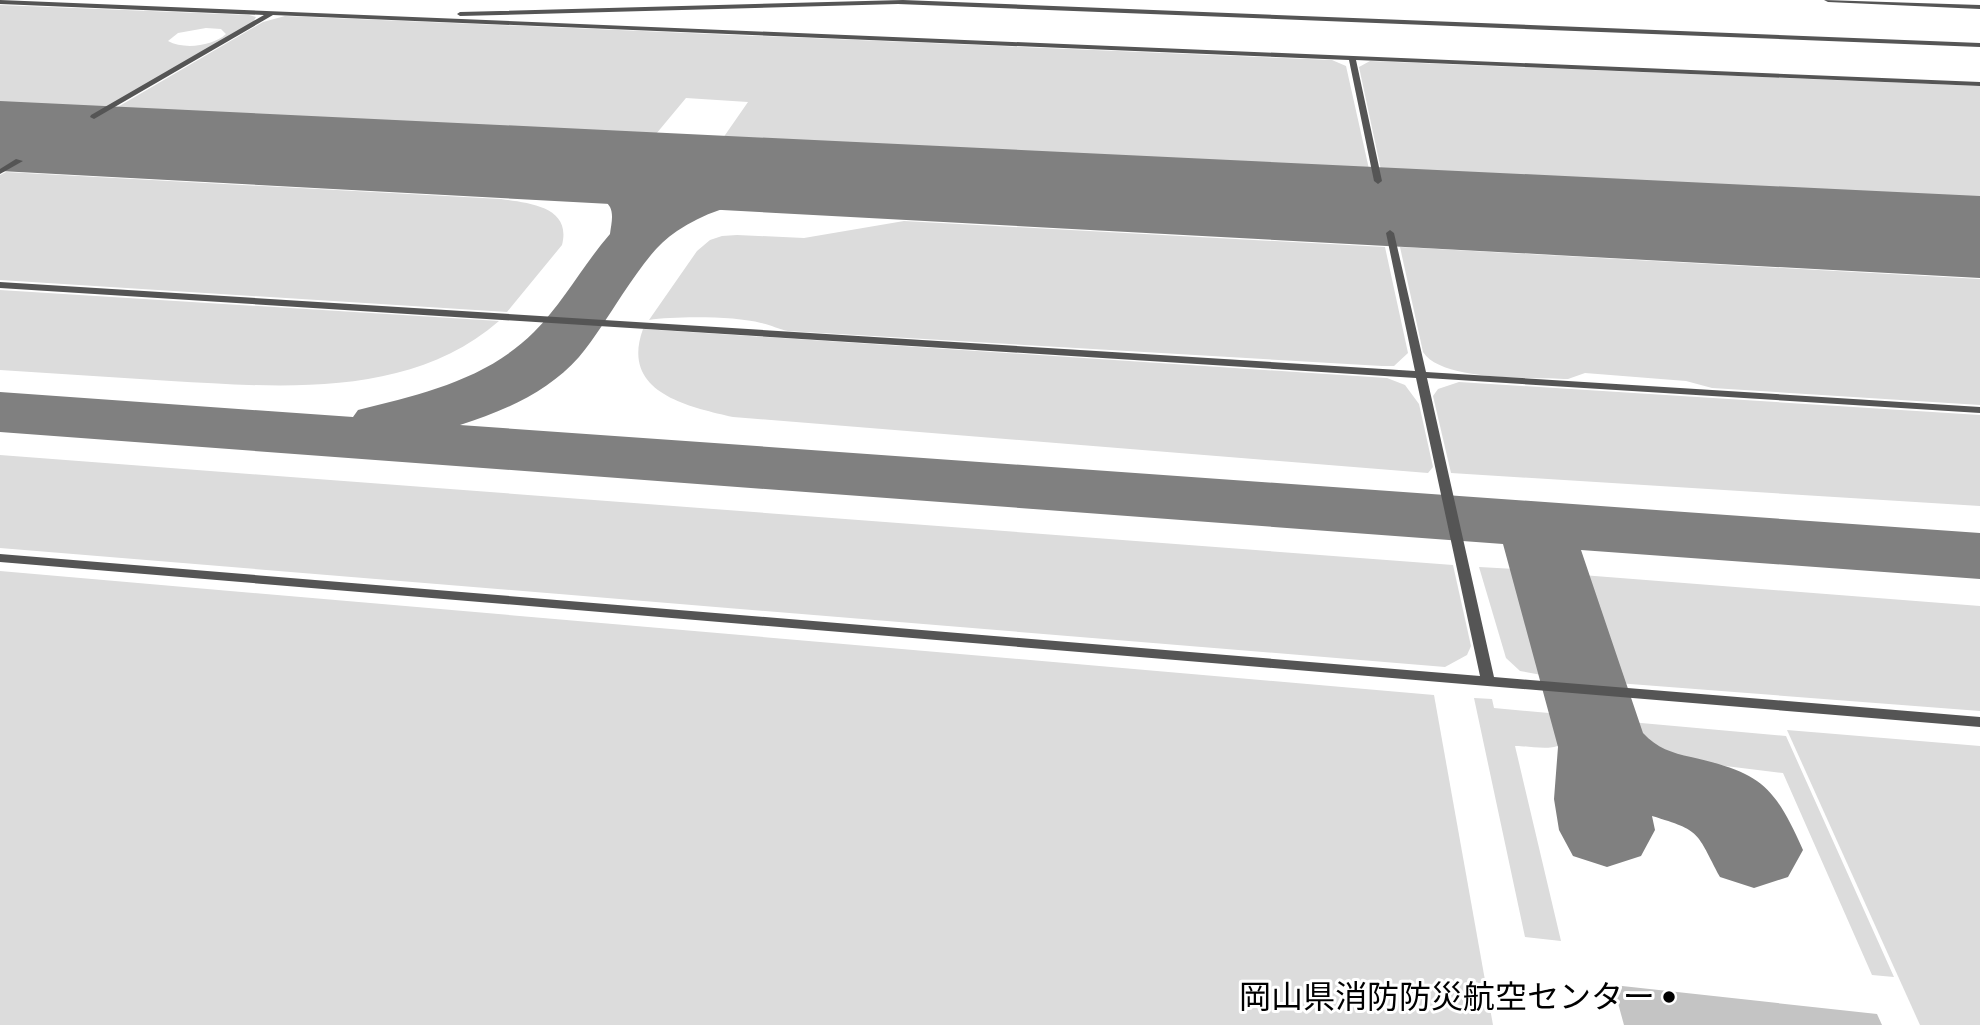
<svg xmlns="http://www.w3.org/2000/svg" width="1980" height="1025" font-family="Karla,'Noto Sans JP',sans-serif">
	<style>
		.green { fill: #dcdcdc; fill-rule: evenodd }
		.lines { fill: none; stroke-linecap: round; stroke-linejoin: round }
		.taxiway { fill: #808080; fill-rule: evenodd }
		.runway { fill: #808080; fill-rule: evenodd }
		.building { fill: #c4c4c4 }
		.lane { fill: #555; fill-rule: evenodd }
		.street { fill: #555; fill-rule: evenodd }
		.poi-dot { fill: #000; stroke: #fff; stroke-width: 2.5 }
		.labels { text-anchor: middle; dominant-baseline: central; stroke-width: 6; stroke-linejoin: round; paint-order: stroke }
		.near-poi-label { font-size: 32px; fill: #000; stroke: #fff; text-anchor: end }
	</style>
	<rect width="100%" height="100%" fill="#fff"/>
	<!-- green -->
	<g class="green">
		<path d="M0 5 249 15 256 17 253 22 106 108 0 102ZM206 28 221 29 226 34C213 46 184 50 168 41L178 33Z"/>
		<path d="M285 16 1332 60 1346 66 1369 169 723 138 748 102 686 98 656 134 116 108 263 22Z"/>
		<path d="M1370 61 1980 86V200L1381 170 1359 67Z"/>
		<path d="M6 172 501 199C528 203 572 206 562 245L507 312 0 280V175Z"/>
		<path d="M904 221 1385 247 1408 353 1394 366H1382L788 331C778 329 771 325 761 323 736 316 675 316 649 320L697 251 710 240 722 236 737 235 804 238Z"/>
		<path d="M1400 247 1980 279V405L1712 388 1686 381 1585 373 1568 379C1534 377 1442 382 1423 352Z"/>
		<path d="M0 290 499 321C409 399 281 387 171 381 114 377 57 374 0 370Z"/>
		<path d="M643 329 1387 378 1405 385 1419 404 1433 467 1428 473 733 417C686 406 620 392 643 329Z"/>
		<path d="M1459 382 1980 415V506L1451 473 1433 396 1438 389Z"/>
		<path d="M0 455 1453 565 1471 646 1467 655 1445 667 0 548Z"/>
		<path d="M1479 567 1515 569 1547 676 1520 671 1506 658Z"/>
		<path d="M0 571 1434 695 1493 1025H0Z"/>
		<path d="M1582 575 1980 606V711L1617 683Z"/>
		<path d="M1474 698 1492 699 1494 708 1560 714C1562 720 1566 730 1566 736 1565 755 1526 745 1515 746L1561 941 1525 937Z"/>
		<path d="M1630 722 1786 736 1894 977 1872 975 1783 773 1652 757 1637 742Z"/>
		<path d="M1787 730 1980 746V1025H1920Z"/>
	</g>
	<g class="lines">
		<!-- taxiway -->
		<g class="taxiway">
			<path d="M528 148C573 154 630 158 658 198 711 170 826 155 884 169L891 180 884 191C861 196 838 195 815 196 767 197 718 203 677 231 653 247 638 272 622 295 608 316 595 338 579 357 548 392 504 411 460 425L1980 533V579L1581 550 1643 733C1657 748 1672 753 1691 757 1761 773 1774 785 1803 850L1788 877 1754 888 1720 877C1696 832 1702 831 1652 816L1655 830 1641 856 1607 867 1573 856 1559 830 1554 799 1558 747 1503 544 0 432V392L353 417 358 410C421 394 486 380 534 332 563 303 583 265 610 234 611 225 614 215 610 207 597 181 536 180 511 173L503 163 511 153Z"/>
			<path d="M1937 219 1980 224V256L1918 246 1910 235 1918 224Z"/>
		</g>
		<!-- runway -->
		<path class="runway" d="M0 101 1980 196V278L0 171Z"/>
	</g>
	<!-- building -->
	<path class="building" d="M1613 985 1877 1014 1882 1025H1624Z"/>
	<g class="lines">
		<!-- lane -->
		<g class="lane">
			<path d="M0 0 1980 82V86L1356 60 1382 181 1378 184 1374 181 1349 60 273 15 94 119 90 117 91 115 264 15 0 4Z"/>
			<path d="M903 0 1980 43V47L898 4 460 16 457 14 460 12Z"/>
			<path d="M16 159 23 161 0 174V169Z"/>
			<path d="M1390 230 1394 233 1426 372 1980 407V413L1427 378 1494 677 1980 717V727L0 562V554L1480 676 1416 378 0 288V282L1415 371 1386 233Z"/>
		</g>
		<!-- street -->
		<path class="street" d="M1824 0 1980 5V9L1828 2Z"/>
	</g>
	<!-- markers -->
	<circle class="poi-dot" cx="1669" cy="997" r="7"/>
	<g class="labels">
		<!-- near-poi labels -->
		<g class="near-poi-label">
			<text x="1655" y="997">岡山県消防防災航空センター</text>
		</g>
	</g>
</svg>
